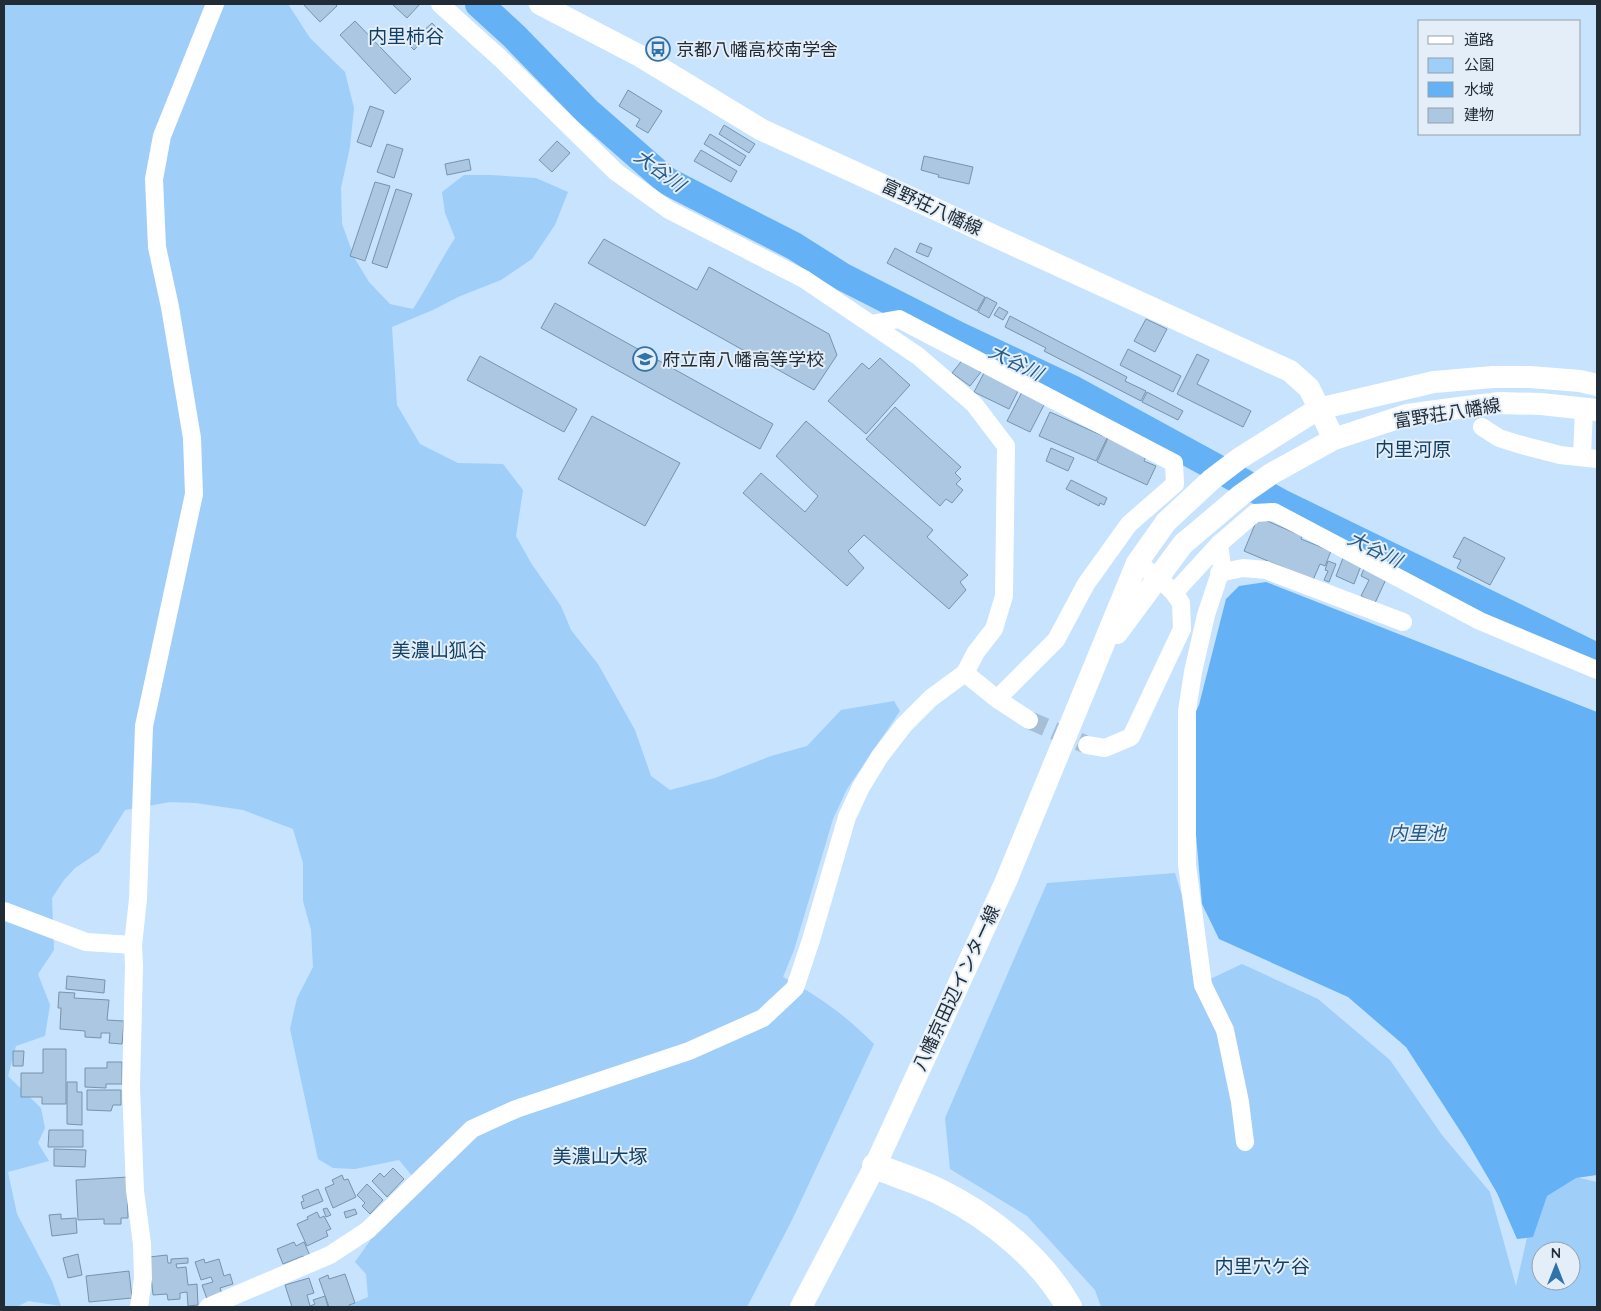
<svg xmlns="http://www.w3.org/2000/svg" width="1601" height="1311" font-family="Quicksand,'Noto Sans JP',sans-serif">
	<style>
		.green { fill: #9fcef9; fill-rule: evenodd }
		.water { fill: #64b2f5 }
		.lines { fill: none; stroke-linecap: round; stroke-linejoin: round }
		.river { stroke: #64b2f5; stroke-width: 28 }
		.building { fill: #abc7e1; stroke: #7893ab }
		.minor-tunnel { stroke: #a6bed6; stroke-width: 18; stroke-dasharray: 18 9; stroke-linecap: butt }
		.minor { stroke: #fff; stroke-width: 18 }
		.major { stroke: #fff; stroke-width: 22 }
		.highway { stroke: #fff; stroke-width: 26 }
		.labels { text-anchor: middle; dominant-baseline: central; stroke-width: 4; stroke-linejoin: round; paint-order: stroke }
		.poi-label { font-size: 18px; fill: #212c36; stroke: #e3eef9; text-anchor: start }
		.street-label { font-size: 18px; fill: #212c36; stroke: #e3eef9 }
		.neighbourhood-label { font-size: 19px; fill: #124064; stroke: #e3eef9 }
		.water-label { font-size: 19px; font-style: italic; fill: #255c88; stroke: #e3eef9 }
	</style>
	<rect width="100%" height="100%" fill="#c7e3fe"/>
	<!-- green -->
	<g class="green">
		<path d="M4 4H288L310 38 345 72 354 108 350 147 341 188 342 224 355 259 369 282 390 304 413 309C428 286 440 261 455 238L445 213 442 192 464 175H491L536 178 568 192 555 225 532 259 501 280 458 297 433 310 392 327 397 405 420 444 458 463 503 464 523 490 516 536 531 563 561 606 571 630 598 664 635 730 651 776 670 790 715 778 771 756 807 746 841 710 894 701 900 711 847 789 833 819 794 950 783 977C820 997 844 1014 874 1044L792 1220 747 1307H344L368 1297 366 1274 355 1262 374 1235 423 1189 399 1160 355 1169 333 1168 318 1159 290 1029 297 998 313 967 311 930 303 901V863L293 829 243 810 196 803 170 802 125 810 99 852 75 868 64 880 52 898 54 950 38 974 50 1005 45 1036 16 1046 8 1076 41 1108 45 1128 38 1143 49 1161 8 1172 17 1214 52 1281 61 1306 28 1301 17 1307H4Z"/>
		<path d="M1175 873 1208 980 1242 964 1318 999 1390 1060 1442 1135 1490 1192 1516 1286 1538 1189 1567 1175 1597 1182V1307H1101L1095 1290 1027 1216 950 1169 945 1118 1047 883ZM1541 1251H1571V1281H1541Z"/>
	</g>
	<!-- water -->
	<path class="water" d="M1266 582 1597 712V1175L1576 1178 1547 1196 1533 1237 1517 1239 1497 1193 1466 1140 1406 1047 1348 997 1219 939 1202 904 1187 730 1199 705 1226 599 1239 586Z"/>
	<g class="lines">
		<!-- river -->
		<path class="river" d="M479 4 514 36 587 111 667 181 794 246 843 277 959 336 1074 390 1281 503 1597 657"/>
	</g>
	<!-- building -->
	<g class="building">
		<path d="M303 4H335L337 6 320 22Z"/>
		<path d="M392 4H420L407 18Z"/>
		<path d="M355 21 411 79 395 94 340 35Z"/>
		<path d="M432 23 436 27 425 37 421 33Z"/>
		<path d="M418 37 422 41 414 50 409 45Z"/>
		<path d="M628 90 662 111 648 133 636 126 640 119 619 106Z"/>
		<path d="M370 106 384 111 371 147 357 142Z"/>
		<path d="M724 125 755 144 749 153 719 134Z"/>
		<path d="M710 134 746 156 740 166 704 144Z"/>
		<path d="M557 141 570 153 552 172 539 160Z"/>
		<path d="M387 144 403 149 394 178 377 172Z"/>
		<path d="M701 150 737 171 731 182 694 161Z"/>
		<path d="M924 156 973 167 969 184 938 177 939 175 921 170Z"/>
		<path d="M469 159 471 170 447 175 445 164Z"/>
		<path d="M375 182 390 186 365 261 350 256Z"/>
		<path d="M396 189 412 194 387 268 372 263Z"/>
		<path d="M604 239 697 290 709 267 829 334 837 355 814 390 588 263Z"/>
		<path d="M920 243 932 248 928 257 916 252Z"/>
		<path d="M895 248 985 297 977 311 887 263Z"/>
		<path d="M986 297 997 303 989 318 978 312Z"/>
		<path d="M555 303 773 424 760 449 541 328Z"/>
		<path d="M999 307 1008 312 1003 320 994 315Z"/>
		<path d="M1010 316 1127 377 1125 381 1146 391 1141 401 1044 351 1046 348 1005 327Z"/>
		<path d="M1146 319 1167 329 1155 352 1134 341Z"/>
		<path d="M1128 349 1181 376 1173 392 1120 365Z"/>
		<path d="M1197 354 1209 360 1197 384 1251 411 1243 427 1177 394Z"/>
		<path d="M480 356 577 409 564 432 467 380Z"/>
		<path d="M880 358 910 385 866 434 828 401 862 363 869 369Z"/>
		<path d="M964 358 981 372 970 386 952 373Z"/>
		<path d="M985 371 1019 389 1009 409 974 392Z"/>
		<path d="M1022 392 1045 403 1030 432 1007 421Z"/>
		<path d="M1147 392 1183 411 1178 420 1142 402Z"/>
		<path d="M895 407 961 467 955 473 961 479 956 484 963 490 952 503 946 499 940 506 866 439Z"/>
		<path d="M1050 412 1103 436 1105 432 1109 434 1096 461 1039 436Z"/>
		<path d="M592 416 680 463 645 526 558 479Z"/>
		<path d="M806 421 933 530 927 537 968 575 960 582 966 590 949 609 864 535 848 551 864 568 847 586 743 493 761 473 805 512 818 496 776 456Z"/>
		<path d="M1108 438 1146 456 1144 461 1156 466 1147 485 1097 462Z"/>
		<path d="M1051 448 1074 458 1068 471 1046 461Z"/>
		<path d="M1071 480 1107 498 1104 505 1100 503 1099 506 1066 489Z"/>
		<path d="M1258 517 1302 536 1301 539 1331 551 1325 566 1320 564 1313 580 1244 551Z"/>
		<path d="M1464 537 1505 558 1490 585 1457 568 1461 560 1453 557Z"/>
		<path d="M1343 558 1361 566 1354 584 1336 576Z"/>
		<path d="M1328 561 1336 564 1329 582 1324 580 1328 571 1325 570Z"/>
		<path d="M1365 566 1387 577 1375 603 1361 596 1369 580 1361 576Z"/>
		<path d="M67 976 105 980 104 993 66 989Z"/>
		<path d="M59 992 75 993 74 998 109 1000 107 1020 124 1021 122 1044 109 1043 110 1033H101V1038L85 1037V1031L60 1029 61 1008H58Z"/>
		<path d="M43 1049H66V1104H42V1097H21V1073H43Z"/>
		<path d="M13 1051H24L23 1066H13Z"/>
		<path d="M107 1062H122V1084H106V1088L85 1087V1068H107Z"/>
		<path d="M67 1082H77V1092H82V1125L67 1124Z"/>
		<path d="M87 1090H121V1105H113L111 1111 87 1110Z"/>
		<path d="M49 1130H83V1147H48Z"/>
		<path d="M54 1149 86 1150 85 1167 54 1166Z"/>
		<path d="M393 1168 404 1179 387 1197 372 1181 380 1173 384 1177Z"/>
		<path d="M342 1175 344 1180 348 1179 356 1197 333 1208 325 1188 334 1184 332 1180Z"/>
		<path d="M129 1177 127 1190 128 1218H121V1224H104V1219L78 1220 76 1180Z"/>
		<path d="M367 1184 383 1200 370 1214 362 1206 365 1203 357 1195Z"/>
		<path d="M318 1189 323 1201 303 1209 301 1202 304 1201 302 1196Z"/>
		<path d="M327 1208 331 1215 326 1217 323 1209Z"/>
		<path d="M355 1209 357 1214 346 1218 344 1212Z"/>
		<path d="M317 1212 320 1218 324 1216 331 1229 326 1231 328 1236 307 1246 297 1224 308 1219 307 1217Z"/>
		<path d="M61 1214V1219L76 1218 77 1233 52 1236 49 1215Z"/>
		<path d="M294 1242 296 1246 304 1242 311 1258 305 1260 303 1256 283 1264 277 1249Z"/>
		<path d="M78 1254 82 1275 68 1278 63 1258Z"/>
		<path d="M167 1255 168 1263H171V1259L188 1258V1263L176 1264 177 1268 186 1267 188 1285 197 1284 198 1305 188 1306 187 1292 180 1293V1299L168 1300 167 1294 153 1295 149 1257Z"/>
		<path d="M204 1259 205 1263 219 1259 224 1276 230 1274 233 1284 220 1288 222 1294 207 1299 202 1285 213 1282 211 1277 201 1280 195 1262Z"/>
		<path d="M129 1271 132 1298 89 1302 86 1276Z"/>
		<path d="M345 1274 355 1303 349 1305 350 1307H329L319 1279 328 1275 329 1279Z"/>
		<path d="M309 1278 314 1293 307 1295 310 1306 315 1304 313 1300 325 1296 328 1307H292L285 1285Z"/>
	</g>
	<g class="lines">
		<!-- minor-tunnel -->
		<path class="minor-tunnel" d="M1029 720 1087 745"/>
		<!-- minor -->
		<g class="minor">
			<path d="M871 324 899 319 1174 463 1175 484 1129 524 1086 584 1056 640 997 699"/>
			<path d="M1482 427 1499 438 1518 444 1560 455 1597 459"/>
			<path d="M1582 457 1584 408"/>
			<path d="M1219 544 1222 567 1206 615 1193 672 1187 711V865L1203 985 1225 1030 1240 1102 1245 1142"/>
			<path d="M1219 573 1243 568 1266 570 1403 622"/>
			<path d="M1174 593 1219 544 1255 513 1274 512 1480 621 1597 670"/>
			<path d="M965 673 997 699 1029 720"/>
			<path d="M1087 745 1105 748 1131 737 1182 629 1181 603 1174 593 1158 577 1137 563"/>
			<path d="M4 911 86 942 133 945"/>
			<path d="M139 1307 143 1279 142 1244 135 1191 131 1087 134 965 133 945 138 899 144 726 194 494 192 438 170 307 157 247 154 179 162 136 215 4"/>
			<path d="M208 1307 330 1255 368 1230 472 1129 516 1109 689 1051 763 1018 795 988 811 940 847 817 861 787 880 756 904 725 931 698 965 673 976 652 994 629 1004 596 1006 446 974 404 918 356 804 279 669 210 616 172 501 59 440 4"/>
		</g>
		<!-- major -->
		<g class="major">
			<path d="M540 4 640 56 762 130 1290 371 1309 388 1334 439"/>
			<path d="M1117 633 1183 544 1241 495 1271 474 1334 439 1407 415 1466 407 1500 403 1541 404 1597 410"/>
			<path d="M801 1307 875 1166 1006 881 1137 563 1166 522 1211 480 1240 458 1318 409 1434 382 1493 377H1530L1580 381 1597 385"/>
		</g>
		<!-- highway -->
		<path class="highway" d="M875 1166C897 1175 921 1182 942 1193 992 1218 1042 1259 1069 1307"/>
	</g>
	<!-- icons -->
	<defs>
		<g id="bus-ring" transform="scale(1.25)"><circle r="9.5" fill="#e3eef9" stroke="#3172a8" stroke-width="1.5"/><path d="M-5-6H5V4H4V6H2V4H-2V6H-4V4H-5ZM-3.5-4V0h7V-4ZM-3.5 1.2v1.5H-2V1.2ZM2 1.2v1.5H3.5V1.2Z" fill="#3172a8"/></g>
		<g id="school-ring" transform="scale(1.25)"><circle r="9.5" fill="#e3eef9" stroke="#3172a8" stroke-width="1.5"/><path d="M0-5L7-2L0 1L-7-2ZM-4 1L0 2.5L4 1V4Q0 6-4 4Z" fill="#3172a8"/></g>
	</defs>
	<g fill-rule="evenodd">
		<use href="#bus-ring" x="658" y="49"/>
		<use href="#school-ring" x="645" y="359"/>
	</g>
	<g class="labels">
		<!-- poi labels -->
		<g class="poi-label">
			<text x="676" y="49">京都八幡高校南学舎</text>
			<text x="662" y="359">府立南八幡高等学校</text>
		</g>
		<!-- street labels -->
		<g class="street-label">
			<text transform="translate(932 207) rotate(25)">富野荘八幡線</text>
			<text transform="translate(1447 413) rotate(-9)">富野荘八幡線</text>
			<text transform="translate(956 988) rotate(-65)">八幡京田辺インター線</text>
		</g>
		<!-- neighbourhood labels -->
		<g class="neighbourhood-label">
			<text x="406" y="36">内里柿谷</text>
			<text x="1413" y="449">内里河原</text>
			<text x="439" y="650">美濃山狐谷</text>
			<text x="600" y="1156">美濃山大塚</text>
			<text x="1262" y="1266">内里穴ケ谷</text>
		</g>
		<!-- water labels -->
		<g class="water-label">
			<text transform="translate(660 170) rotate(36)">大谷川</text>
			<text transform="translate(1016 362) rotate(26)">大谷川</text>
			<text transform="translate(1375 549) rotate(26)">大谷川</text>
			<text x="1417" y="833">内里池</text>
		</g>
	</g>
	<!-- border -->
	<rect width="1601" height="1311" fill="none" stroke="#212c36" stroke-width="10"/>
	<!-- legend -->
	<rect x="1418" y="20" width="162" height="115" fill="#e3eef9" stroke="#95a0ab"/>
	<rect x="1428" y="36" width="25" height="8" fill="#ffffff" stroke="#95a0ab"/>
	<text x="1464" y="45" font-size="15" fill="#212c36">道路</text>
	<rect x="1428" y="58" width="25" height="15" fill="#9fcef9" stroke="#95a0ab"/>
	<text x="1464" y="70" font-size="15" fill="#212c36">公園</text>
	<rect x="1428" y="82" width="25" height="15" fill="#64b2f5" stroke="#95a0ab"/>
	<text x="1464" y="95" font-size="15" fill="#212c36">水域</text>
	<rect x="1428" y="108" width="25" height="15" fill="#abc7e1" stroke="#95a0ab"/>
	<text x="1464" y="120" font-size="15" fill="#212c36">建物</text>
	<!-- north arrow -->
	<g transform="translate(1556 1266)"><circle r="24" fill="#e3eef9" stroke="#95a0ab"/>
	<path d="M0-4L9 19L0 12L-9 19Z" fill="#3172a8"/>
	<text y="-8" font-size="14" font-weight="bold" text-anchor="middle" fill="#212c36">N</text>
	</g>
</svg>
